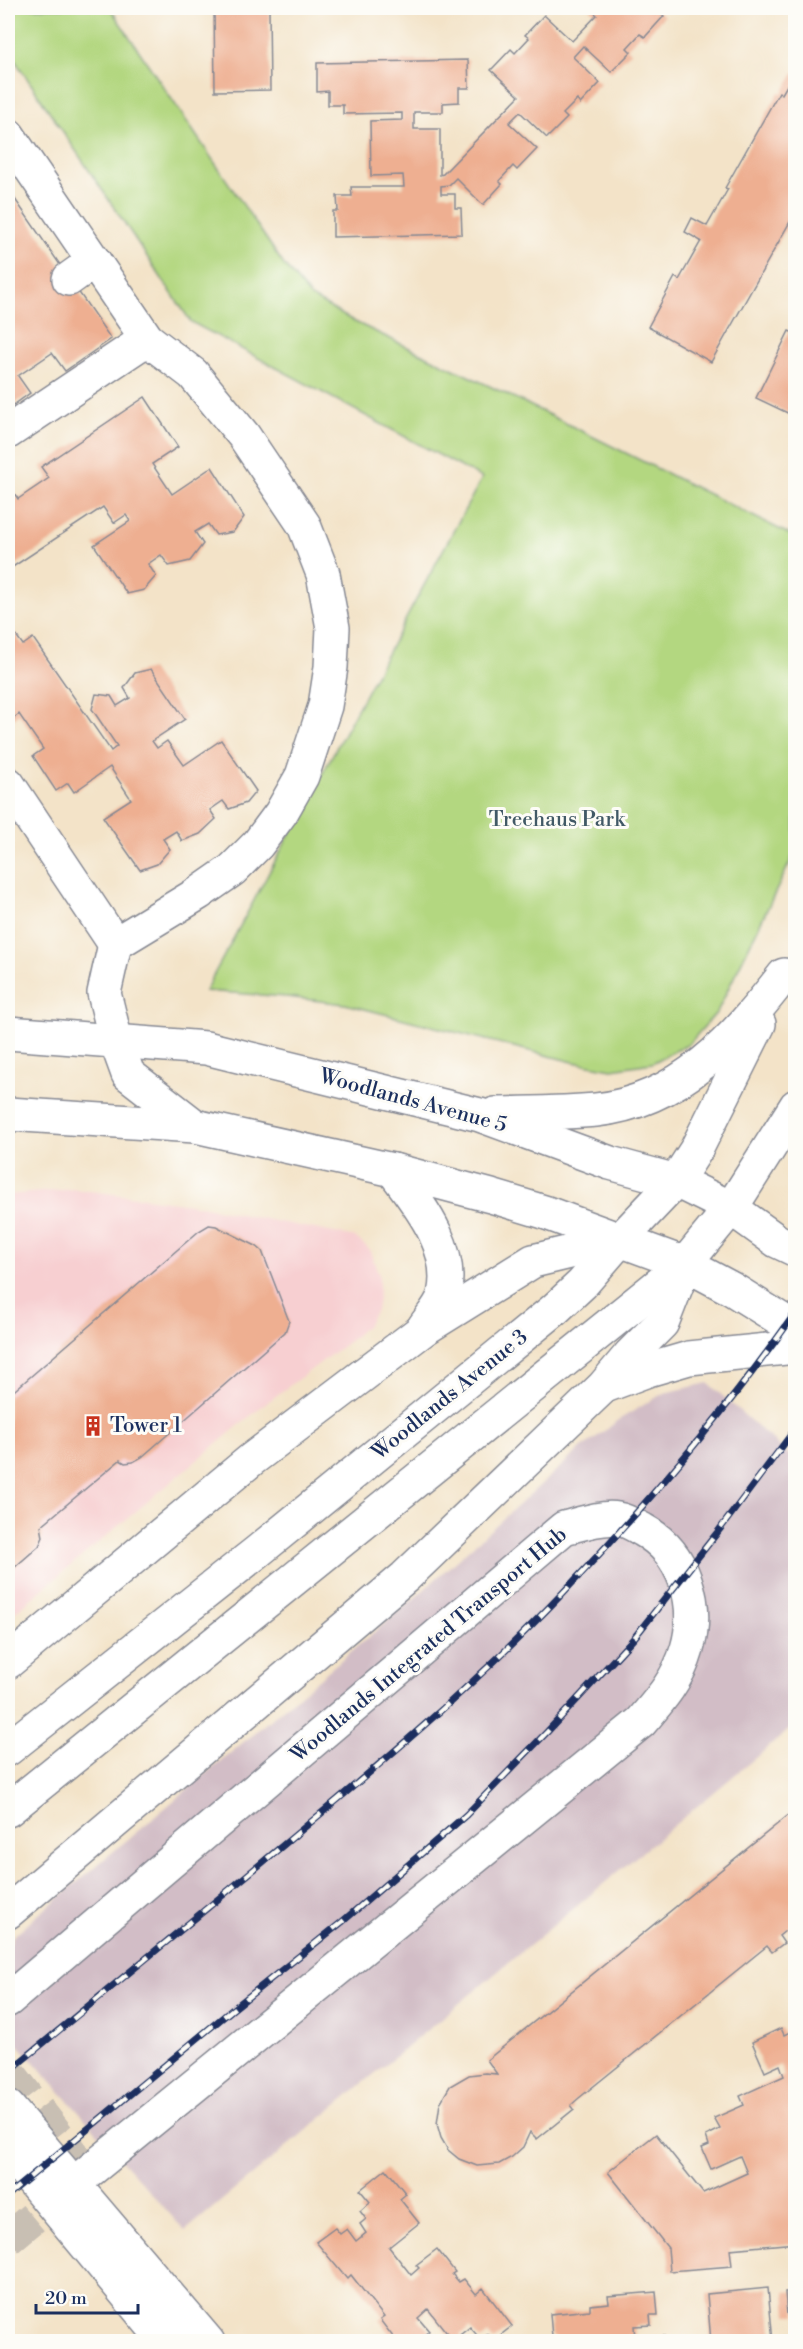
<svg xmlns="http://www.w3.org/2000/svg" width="803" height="2349" font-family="'Libre Bodoni',serif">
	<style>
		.built { fill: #f7cfd1 }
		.industrial { fill: #d2bdc6 }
		.green { fill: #b3d780; stroke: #67836f; stroke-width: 1.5 }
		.building { fill: #eeaf91 }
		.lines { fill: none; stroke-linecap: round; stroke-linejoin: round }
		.minor-tunnel { stroke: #c8bfb3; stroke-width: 33; stroke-dasharray: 33 16; stroke-linecap: butt }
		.minor-casing { stroke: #878993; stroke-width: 36 }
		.major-casing { stroke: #878993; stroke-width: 36 }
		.minor { stroke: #fff; stroke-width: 33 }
		.major { stroke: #fff; stroke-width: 33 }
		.rail-casing { stroke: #1b2f5e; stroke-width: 7 }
		.rail { stroke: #fdfcf7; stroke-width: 4.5; stroke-dasharray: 14; stroke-linecap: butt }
		.labels { text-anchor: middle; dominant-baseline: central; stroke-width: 6; stroke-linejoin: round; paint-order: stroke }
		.park-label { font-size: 21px; fill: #415966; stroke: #fdfcf7 }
		.street-label { font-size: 21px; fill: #1b2f5e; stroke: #fdfcf7 }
		.poi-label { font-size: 21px; fill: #1b2f5e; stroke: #fdfcf7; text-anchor: start }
	</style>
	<rect width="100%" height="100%" fill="#fdfcf7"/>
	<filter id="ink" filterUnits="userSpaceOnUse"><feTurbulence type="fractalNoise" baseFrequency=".0167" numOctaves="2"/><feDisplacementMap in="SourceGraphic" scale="12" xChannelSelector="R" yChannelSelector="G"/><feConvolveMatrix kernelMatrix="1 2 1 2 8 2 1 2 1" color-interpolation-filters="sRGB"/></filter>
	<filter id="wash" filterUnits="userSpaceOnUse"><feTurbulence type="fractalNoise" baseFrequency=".008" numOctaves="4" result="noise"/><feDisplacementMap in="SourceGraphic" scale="24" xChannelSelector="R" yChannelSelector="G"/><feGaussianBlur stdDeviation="1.35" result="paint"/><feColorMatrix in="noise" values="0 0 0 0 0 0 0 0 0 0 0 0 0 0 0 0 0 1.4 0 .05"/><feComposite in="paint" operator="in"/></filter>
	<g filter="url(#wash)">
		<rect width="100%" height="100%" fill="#f3e3c8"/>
		<!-- built -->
		<path class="built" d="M74 1189 190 1204 355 1237 369 1249 379 1275V1293L376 1310 367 1325 352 1339 261 1407 8 1618V1195Z"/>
		<!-- industrial -->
		<path class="industrial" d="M708 1383 795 1460V1725L185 2231 8 2033V1951L13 1936 417 1596 577 1452 620 1419 664 1393Z"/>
		<!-- green -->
		<path class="green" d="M8 8H110L284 265 311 297 355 322 523 402 795 537V852L717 1012 689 1044 652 1063 612 1069 573 1062 345 1004 287 997 205 991 482 478 191 322 8 50Z"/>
		<g id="blocks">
			<!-- building -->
			<g class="building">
				<path d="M214 8H269L270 90 215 91Z"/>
				<path d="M589 8H655L664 16 645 37 640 34 627 48 631 52 611 72 583 46 573 57 600 83 580 104 577 100 563 114 567 118 547 138 520 112 509 123 537 149 517 170 513 166 499 181 502 184 483 205 456 178 449 185 441 186V194H455V208H461L462 234 333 237V211H338L337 196H352L351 187H404L403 175 371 176 370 121 402 120V113L343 114V105H328V91L317 92V63L468 60 469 88H459V102L443 103V112H414V129H440V175L443 174 519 96 491 70 511 49 515 53 529 38 525 35 544 15 572 41 597 15Z"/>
				<path d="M796 70V211L711 362 648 327 675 277 679 280 701 241 685 232 692 218 707 226 728 189 725 188 779 92 782 94Z"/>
				<path d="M8 189 111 339 65 371 52 353 18 376 30 393 8 409Z"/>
				<path d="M789 331 796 334V417L756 398Z"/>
				<path d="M145 397 178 447 152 464 172 494 212 467 244 517 233 532 216 535 208 524 195 532 203 544 190 561 169 566 161 555 148 564 156 576 144 590 127 594 94 545 130 521 126 515 114 523 103 507 8 570V489L10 487 18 499 49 478 41 467Z"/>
				<path d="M13 631 23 645 33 638 111 751 117 746 92 709 96 694 111 696 117 706 130 698 124 688 135 673 151 669 185 719 152 741 157 748 167 741 184 765 221 740 256 791 246 803 229 809 223 801 210 810 216 819 200 834 182 841 176 831 163 839 170 849 157 864 140 870 103 817 131 799 110 767 74 792 68 783 56 791 33 756 43 749 19 714 9 722 8 719V635Z"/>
				<path d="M209 1225 216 1226 256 1246 262 1251 289 1321 285 1332 142 1457 133 1462 125 1463 120 1460 41 1526 43 1537 39 1546 8 1573V1396L199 1231Z"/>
				<path d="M796 1809V1922L779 1936 784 1943 772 1952 767 1946 579 2098 571 2105 574 2109 537 2139 530 2132 523 2147 512 2157 499 2164 477 2166 459 2159 448 2150 441 2138 437 2124 440 2103 450 2086 469 2075 485 2073 497 2074 487 2060Z"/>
				<path d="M781 2028 784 2035 796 2029V2243L730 2249 732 2266 670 2271 668 2248 608 2172 656 2134 703 2193 747 2173 740 2156 711 2169 702 2148 709 2145 706 2136 720 2129 714 2118 744 2105 740 2096 784 2076 780 2065 765 2072 752 2042Z"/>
				<path d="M386 2169 406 2194 400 2199 419 2223 389 2247 411 2275 419 2268 416 2265 437 2249 455 2272 452 2274 459 2282 464 2279 476 2294 483 2288 512 2326 493 2341 488 2334 481 2340 470 2327 460 2335 465 2342H454L428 2309 418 2318 429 2331 422 2337 426 2342H397L380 2320 384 2317 351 2275 347 2279 316 2242 335 2228 340 2234 347 2229 356 2241 366 2233 360 2224 366 2219 360 2211 370 2202 360 2190Z"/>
				<path d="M768 2288 773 2342H711L707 2294Z"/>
				<path d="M796 2291V2315H787L785 2292Z"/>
				<path d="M656 2292 658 2315H650L651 2325 634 2326 635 2339 664 2336 665 2342H556V2337H552L550 2314 590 2310V2305L609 2303 608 2296Z"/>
			</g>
		</g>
	</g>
	<g filter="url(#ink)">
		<use href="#blocks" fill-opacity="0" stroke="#878993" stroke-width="1.5"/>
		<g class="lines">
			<!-- minor-tunnel -->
			<g class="minor-tunnel">
				<path d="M8 2071 87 2173 66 2190"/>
				<path d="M8 2239 55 2199 41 2181"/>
			</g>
			<!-- minor casing -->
			<g class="minor-casing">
				<g id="minor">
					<path d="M8 135 147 339 193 374 244 436 304 525 323 574 333 628 331 667 325 706 302 776 281 813 258 844 232 870 199 893 115 944 104 993 116 1041 128 1074 195 1126"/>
					<path d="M69 279 94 261"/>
					<path d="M8 432 147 339"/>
					<path d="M8 784 115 944"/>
					<path d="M393 1170C419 1205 455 1248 444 1295 441 1306 430 1318 424 1327"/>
					<path d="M605 1386 648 1370 689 1358 796 1347"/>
					<path d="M8 1662 251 1460 424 1329 533 1261 620 1240"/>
					<path d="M8 1749 257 1552 554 1310 582 1284 620 1240"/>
					<path d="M8 1810 683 1265"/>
					<path d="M8 1912 405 1577 603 1387 630 1355 662 1323 685 1264"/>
					<path d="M8 2000 564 1528C580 1524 601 1516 618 1519 626 1520 636 1526 643 1530 685 1553 700 1605 687 1649 679 1678 660 1700 641 1722L87 2173"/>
					<path d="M8 2107 208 2342"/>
					<path d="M8 2151 166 2342"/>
				</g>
			</g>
			<!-- major casing -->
			<g class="major-casing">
				<g id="major">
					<path d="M8 1033 206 1048 480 1115 610 1163 676 1181 731 1208 777 1241 796 1250"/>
					<path d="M8 1114 195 1126 393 1170 491 1196 544 1212 685 1264 732 1289 796 1329"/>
					<path d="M495 1114C528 1113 563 1113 596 1110 681 1101 735 1038 784 975"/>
					<path d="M620 1240 676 1181 696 1150 759 1024"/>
					<path d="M685 1264 731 1208 796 1106"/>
				</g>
			</g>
			<!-- minor -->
			<use href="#minor" class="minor"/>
			<!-- major -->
			<use href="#major" class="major"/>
			<!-- rail casing -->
			<g class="rail-casing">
				<g id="rail">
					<path d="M8 2072C93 2003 178 1932 263 1862 365 1777 468 1692 559 1597 644 1508 725 1413 796 1312"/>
					<path d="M8 2195 233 2009 342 1922 466 1815 547 1732 634 1638 717 1533 796 1428"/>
				</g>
			</g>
			<!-- rail -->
			<use href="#rail" class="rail"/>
		</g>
	</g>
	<!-- icons -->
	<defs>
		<g id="building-bare" transform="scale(1.62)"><path d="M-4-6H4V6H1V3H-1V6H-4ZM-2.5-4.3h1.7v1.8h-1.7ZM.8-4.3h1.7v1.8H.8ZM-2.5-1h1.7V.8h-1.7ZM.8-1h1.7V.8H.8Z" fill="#c8321e" stroke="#fdfcf7" stroke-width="2.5" paint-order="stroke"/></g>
	</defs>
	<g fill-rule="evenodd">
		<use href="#building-bare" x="93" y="1426"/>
	</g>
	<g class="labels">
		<!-- park labels -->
		<g class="park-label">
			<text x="557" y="820">Treehaus Park</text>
		</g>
		<!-- street labels -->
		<g class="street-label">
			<text transform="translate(413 1101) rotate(15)">Woodlands Avenue 5</text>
			<text transform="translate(450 1395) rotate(-39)">Woodlands Avenue 3</text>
			<text transform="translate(429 1645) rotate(-40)">Woodlands Integrated Transport Hub</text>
		</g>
		<!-- poi labels -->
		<g class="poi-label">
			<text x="110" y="1426">Tower 1</text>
		</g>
	</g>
	<!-- margin -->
	<rect width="803" height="2349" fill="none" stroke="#fdfcf7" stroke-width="30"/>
	<!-- scale -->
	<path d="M36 2304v9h102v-9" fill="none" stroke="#1b2f5e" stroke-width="3"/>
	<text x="45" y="2304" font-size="18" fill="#1b2f5e" stroke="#fdfcf7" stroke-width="4.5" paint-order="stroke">20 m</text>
</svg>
